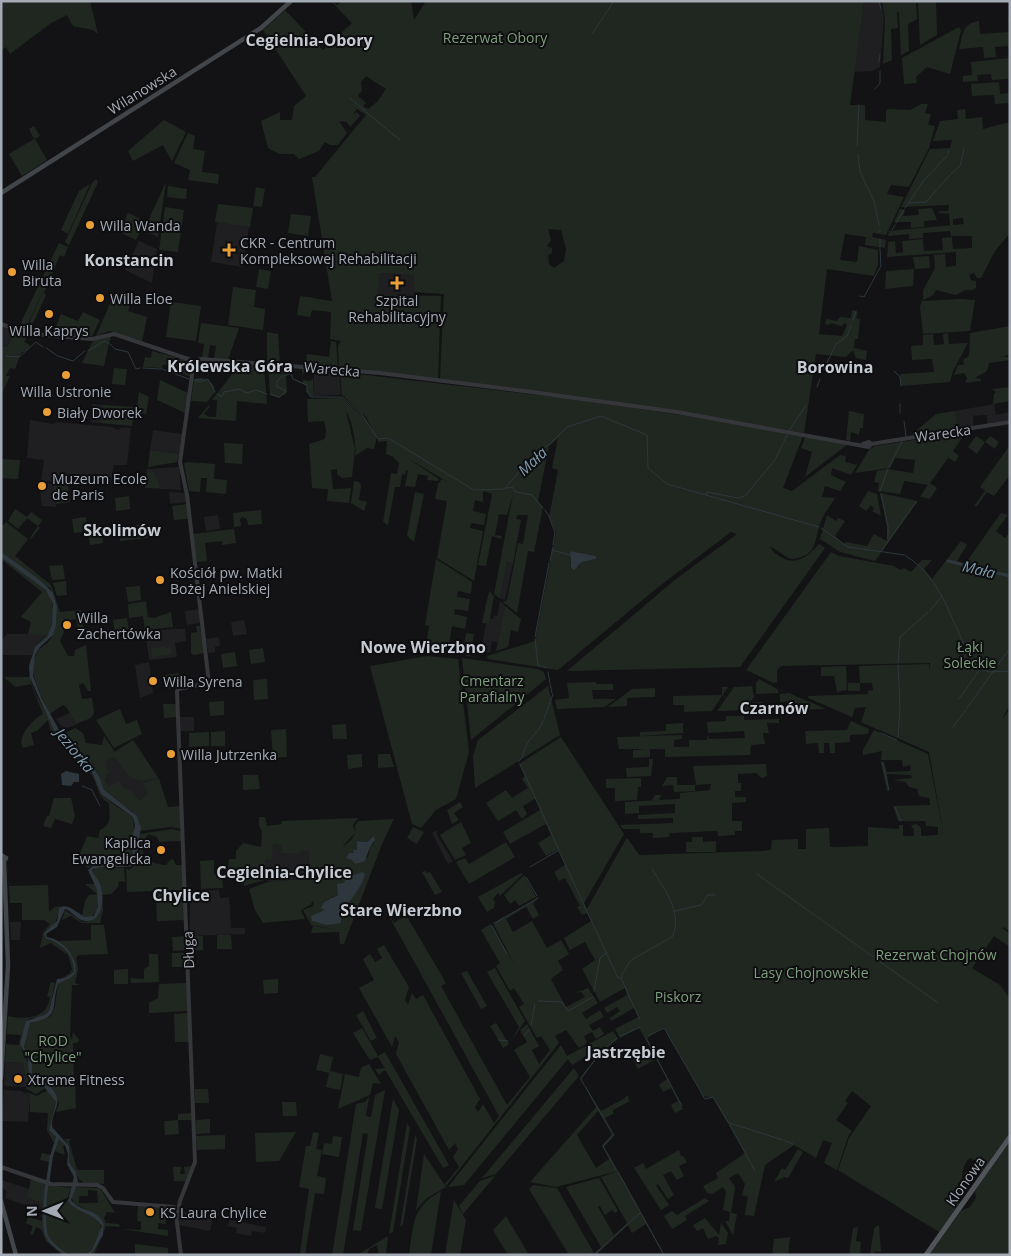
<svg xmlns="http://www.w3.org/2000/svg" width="1011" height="1256" font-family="'Open Sans',sans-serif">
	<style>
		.built { fill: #1f1f22 }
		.green { fill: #202720; fill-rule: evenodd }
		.water { fill: #2d373d }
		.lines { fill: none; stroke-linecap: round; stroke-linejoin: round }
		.stream { stroke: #2d373d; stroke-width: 1 }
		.river { stroke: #2d373d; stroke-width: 3 }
		.tertiary { stroke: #34363a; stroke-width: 4 }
		.secondary { stroke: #424549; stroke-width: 4.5 }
		.primary { stroke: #505358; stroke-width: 5 }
		.poi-dot { fill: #e99e37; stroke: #0e0e10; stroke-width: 2 }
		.labels { text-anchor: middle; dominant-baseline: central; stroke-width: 4; stroke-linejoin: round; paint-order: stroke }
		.park-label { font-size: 14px; fill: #7e9f7d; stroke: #0e0e10 }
		.street-label { font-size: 14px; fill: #a5abb5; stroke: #0e0e10 }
		.poi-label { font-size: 14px; fill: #a5abb5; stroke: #0e0e10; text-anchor: start }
		.water-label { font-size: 15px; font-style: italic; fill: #7e9cae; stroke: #0e0e10 }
		.quarter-label { font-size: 16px; font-weight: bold; fill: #c6cad1; stroke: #0e0e10 }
	</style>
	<rect width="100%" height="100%" fill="#131315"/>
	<!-- built -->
	<g class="built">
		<path d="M864 1H880L884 16 880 67 872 71 854 72Z"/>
		<path d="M217 222 249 227 243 267 211 262Z"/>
		<path d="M139 241 157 249 152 283 125 270Z"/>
		<path d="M380 273 415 275 414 295H378Z"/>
		<path d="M1 325 15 331 7 347 1 346Z"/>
		<path d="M314 370 339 371 341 395 313 396Z"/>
		<path d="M92 404 103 405 100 423 90 422Z"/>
		<path d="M994 404 996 415 1010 412V420L987 424V415L973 416V426L958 428 955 411Z"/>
		<path d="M30 420 54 424 56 422 112 427 118 430 122 428H131L127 465H114L110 486 41 481 44 460 27 458Z"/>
		<path d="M153 430 182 434 179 454 150 450Z"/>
		<path d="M179 467 181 490 145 488 147 469Z"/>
		<path d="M39 483 53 484 56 507 42 506Z"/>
		<path d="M169 492 185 493 186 502 170 504Z"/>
		<path d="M218 515 220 529 206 531 204 517Z"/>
		<path d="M507 562 513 563 505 600 500 598Z"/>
		<path d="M500 601 505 606 498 642 492 641 490 652 480 654 486 624H489L490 619H493L494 615 497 616Z"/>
		<path d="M199 609 201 623 187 625 185 611Z"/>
		<path d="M244 620 247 634 233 636 231 622Z"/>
		<path d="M173 629H185L186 641 175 643 177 657 149 660 145 632Z"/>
		<path d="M7 634H47L34 647 31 655H1V641Z"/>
		<path d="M219 637 220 646 215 647V652L208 653 206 639Z"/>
		<path d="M149 662 153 693 140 698 135 665Z"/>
		<path d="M70 713 76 725 64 729 56 719Z"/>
		<rect x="180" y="717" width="14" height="14"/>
		<path d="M133 740 159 779 171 820 113 792 107 785 100 761Z"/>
		<path d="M429 827 432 833 437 830V835L453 861 448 864Z"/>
		<path d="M273 844H283L282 853 309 849V878L268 882 265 860Z"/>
		<path d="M219 890 220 898 229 897 231 928H245V934L190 936V901L187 898V891Z"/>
		<path d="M10 922H21L20 940H11Z"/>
		<path d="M5 1062 23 1063 27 1087 6 1086 4 1084Z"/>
		<path d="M4 1090 21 1091 30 1096 28 1122 1 1121Z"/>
		<path d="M1 1180 29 1189 43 1203V1214L36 1209 5 1198 7 1191 1 1187Z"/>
		<path d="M181 1211 213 1217 210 1231 179 1225V1214Z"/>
		<path d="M230 1220 266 1227 265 1233 252 1231 251 1236 236 1233 237 1228 227 1226Z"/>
	</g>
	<!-- green -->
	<g class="green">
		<path d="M1 1H90L98 34 93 30 73 26 67 15 51 23 10 54 6 47 1 51Z"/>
		<path d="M331 1 337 5 342 1H411L414 20 426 1H864L850 105H865V120L886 122V110L889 109 910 110 921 104H928L925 113 931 114 928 125 935 126 929 148 909 187 891 185 887 194 904 197 886 235 873 233 872 237 886 240 885 248 865 245 866 237 845 234 840 260 857 262 859 246 878 250V264L874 276 827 269 819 334 842 336 847 325 845 323 841 326 832 323 828 325 825 324 826 319 837 321 840 317 851 318 852 310 858 312 856 318 860 319 858 339H855L854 347H851L867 351 866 360 856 358 853 350 846 357 816 354 804 433 701 415 440 379 444 294 414 292V275L380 273 378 295 441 296 438 379 339 368 338 346 341 341 330 339 331 312 312 310 310 317 297 315 300 296 332 301 312 177H315L366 115 357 109 353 114 357 112 360 116 350 127 347 122 339 121 347 133 338 145H330L325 142 319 151 299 159 294 154H279L268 148 261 121 280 112V120H292L294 106 306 96 263 30 285 10 323 50 352 23ZM366 76 386 89 377 102 368 109 363 106 366 103 358 96 362 90 361 82ZM548 229 561 230 566 249 564 261 554 268 549 264 548 255 552 253V248L547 246 551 240Z"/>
		<path d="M882 1H936L937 35 920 45 918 3H916L917 19 908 24 909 51 901 55 899 12H897L898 28 891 29 892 60 883 64 885 18Z"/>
		<path d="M1008 18H1010V56L1008 46 995 47 996 57 984 58 983 47 959 49C963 35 962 23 979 21L980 34 1009 32Z"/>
		<path d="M959 27 961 31 950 74 927 67 916 77 917 83 904 84 902 58Z"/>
		<path d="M1010 58 1009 79 992 80 991 74 977 75 978 81 963 82V76L972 75 971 62Z"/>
		<path d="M999 82 1000 94 1010 93V103L995 104 994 95 972 96 971 84Z"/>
		<path d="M965 109 966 119 982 117 983 129 1010 122V233L995 251 981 278H977L974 273 969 275 971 280 976 281V288L973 290H966L956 295 936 290 933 295 923 300V290L935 268 934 255 945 254 946 267 956 266V252L887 257 888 242 895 241 896 253 903 252 902 241 923 239 924 251 943 250 942 238 952 237 953 249 972 248V236H951L950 231 923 233V238L909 239V234L888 236 889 231 964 224 963 218 953 219V225H950L949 214 939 213V211H948L949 205 901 207 930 149 950 148 952 140 933 141 940 121 958 119 957 110Z"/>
		<path d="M164 120 186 132 172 161 163 145 133 161 128 151Z"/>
		<path d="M34 126 40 136 35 139 47 160 22 176 9 154 34 139 29 129Z"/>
		<path d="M188 133 195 136 193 149 205 151 202 172 219 174 218 184 188 180 190 170 174 163Z"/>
		<path d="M96 179 98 182 69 245 65 242 92 183Z"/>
		<path d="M166 182 158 237 144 230Z"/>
		<path d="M90 184 68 234 61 230 79 191Z"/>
		<path d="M168 186 187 189 186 199 167 197Z"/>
		<path d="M256 187 265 189 262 207 253 206Z"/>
		<path d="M218 204 253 208 250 227 215 222Z"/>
		<path d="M165 207 184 210 178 252 159 250Z"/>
		<path d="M932 208 937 220 924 221V227L911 228V222H894L900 209 905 210 903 216 919 215 918 209Z"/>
		<path d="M128 213 145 221 136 240 119 232Z"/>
		<path d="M291 214 311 216 308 236 288 233Z"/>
		<path d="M59 243 68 247 64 257 60 255 44 293 46 295 29 332 26 330 47 283 25 330 20 328 22 320Z"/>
		<path d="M929 256 930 268 915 269 913 257Z"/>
		<path d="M259 269 271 271 268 289 256 287Z"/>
		<path d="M914 269 913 286 885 289 886 271Z"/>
		<path d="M233 287 256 290 254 307 265 309 263 330 228 325Z"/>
		<path d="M115 292 132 300 128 311 147 317 142 342 110 331 96 336Z"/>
		<path d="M960 299 975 300 970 331 923 334 920 306 922 301Z"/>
		<path d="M171 302 201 306 196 341 166 337Z"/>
		<path d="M83 312 100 320 92 336 53 334 61 314 78 321Z"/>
		<path d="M201 323 239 328 228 360 214 359 216 346 210 345 208 359 202 358 204 344 198 343Z"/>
		<path d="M1010 326V354L1003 357H1009V360L989 363 987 371 975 378 981 379V381L965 383 967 378 964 373 954 375 958 365H964L963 360 969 356 970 333Z"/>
		<path d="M15 331 28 335 24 342 30 345 28 349 21 353 15 369 10 368 6 376H10L1 396V346L7 347Z"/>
		<path d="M267 332 278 334 280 364 267 362Z"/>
		<path d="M948 333 949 344 968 343 953 371 950 382 901 386 900 374 934 372 932 359 912 360 911 346 923 345V335L933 334 934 345 944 344 943 334Z"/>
		<path d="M111 335 104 366 82 363 93 341Z"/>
		<path d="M331 341 336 342 338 368 306 366 307 354 329 357Z"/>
		<path d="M152 351 186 360 191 368 190 377 163 364 162 368 143 367 145 357 151 358Z"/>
		<path d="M240 364 264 366 267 404 237 401 236 421 198 418 209 405 210 406 204 414 209 417H216L217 400H212Z"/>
		<path d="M268 366 285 367 286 375 291 372 293 379 303 383 302 369H307L305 371 309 373H303V380L310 381 313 379V396H341H311L306 392 307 386 292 379 291 374 286 376 287 392 279 398 270 395Z"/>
		<path d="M114 368 127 369 125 385 112 384Z"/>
		<path d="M340 372 572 399 688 416 803 436 783 488 792 491 840 455 846 456 845 462 857 465 851 475 832 468 831 475 846 482 840 491 825 486 822 497 835 498C831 505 825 512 822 519 813 537 821 557 790 559L770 546C772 552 776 554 781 557 797 567 809 555 819 544L825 548 740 667 567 671 676 579 737 534 731 532 657 588 558 670 488 659 487 656 535 641 556 532 549 517 558 470 552 468 558 438 549 446 538 501 543 507 534 552 528 551 517 613 503 602 507 600 518 543 523 544 528 515H517L516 519 521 520 513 563 507 562 500 598 502 600 494 594 513 494 507 515 499 514 495 535 502 536 501 539 492 536 486 566 478 565 492 494 483 491V502L475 500 473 511 486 514 484 525 471 523 470 528 483 531 474 581 437 558 447 501 435 499 438 484 442 479 456 487 406 457 439 479 438 481 427 480 428 476 418 474 415 487 405 486 408 471 406 470 405 475 402 474 400 487H395L388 525 383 522 391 473 397 474 399 463 392 456 386 454 387 441 378 442 377 436 374 449 367 448 355 456C357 446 352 419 346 411L355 449 352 477 342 478 337 474V469L331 470 333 489 351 488 349 503 327 501 328 489 312 488 309 444 325 439 326 430 324 421 308 422 307 399 342 398 365 418 374 432 366 417 342 395ZM570 551 596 556V559L582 562 578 567 570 564Z"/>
		<path d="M198 378 208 379 214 386 215 392 207 402 191 401 194 379Z"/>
		<path d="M160 380 188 393 185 413 157 400Z"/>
		<path d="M1010 387V401L993 404 994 394 996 392 992 389Z"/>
		<path d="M139 392 149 397 146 414 136 413Z"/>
		<path d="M103 405 135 407 132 426 100 423Z"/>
		<path d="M849 411 864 414 863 428H860L859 435 851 432 850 441 846 440Z"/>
		<path d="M955 411 958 428 911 435 936 414Z"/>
		<path d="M966 432 953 451 959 456 955 462 948 458 930 483 937 488 930 499 920 497 928 485 904 481 900 494 878 491 879 483 874 482 877 471 887 469 913 473 915 460 895 458 890 468 855 473 869 450 875 446Z"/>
		<path d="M976 436 985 442 990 436 999 442 995 449 985 442 977 454 968 447Z"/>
		<path d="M805 437 848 444 805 477 812 452 801 448Z"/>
		<path d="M224 443 243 444 242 464 225 463Z"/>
		<path d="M1010 445V475L994 496 987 492 977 506H974L985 491 980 487Z"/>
		<path d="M150 450 179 454 177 462 148 467Z"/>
		<path d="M1 459 20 460 18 479 1 478Z"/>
		<path d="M188 462 215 464 214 479 227 480 226 494 206 492 207 478H201L200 492 189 491 184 463Z"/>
		<path d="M149 471 155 473 154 476H156L160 488H145L147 472Z"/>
		<path d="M354 481 359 482 361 486 359 500 367 502 364 511 351 503Z"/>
		<path d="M53 484 68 485 70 502 56 504Z"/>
		<path d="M868 491 877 494 881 516 872 511 874 509 871 505 866 511 859 506Z"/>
		<path d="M415 492 424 494 414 542 407 536Z"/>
		<path d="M880 493 918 501 875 561 840 552 820 539 827 515 836 521 838 518 845 521 835 536 844 544 846 542 867 546 874 534 887 541V527Z"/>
		<path d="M129 496 130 509 116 511 115 498Z"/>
		<path d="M187 504 188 519 174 520 172 506Z"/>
		<path d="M15 509 27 517 31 512 42 520 38 526 40 528 31 539 30 538 38 526 27 518 18 529 8 521Z"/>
		<path d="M261 510 262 524 248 525 247 519 242 517 240 519 241 526 234 527 233 513Z"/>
		<path d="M1001 513 1008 515 996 531 1005 538 1010 532V705L1002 719 1010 709V931L1003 927 1002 928 1010 934V947L994 936 972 968 1000 985 1010 999V1133L981 1173 977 1161 970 1158C959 1166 963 1187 961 1199 959 1210 946 1223 939 1232L838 1170 849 1138 871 1106 852 1091 845 1101 848 1103 836 1120 852 1131 848 1137 837 1170 824 1163 832 1143 823 1140 816 1158 794 1145 765 1165 754 1216 745 1215 743 1224 748 1197 742 1195 745 1184 738 1173 729 1178 735 1187 731 1213 737 1214 733 1235 725 1221H729L730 1212 723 1210 726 1192 723 1187 712 1194 707 1193 703 1186 718 1178 716 1173 745 1153 713 1098 703 1096 664 1027 647 1038 683 1109 675 1113 671 1105 678 1101 671 1088 663 1092 659 1085 667 1079 656 1059 638 1069 633 1060 651 1049 639 1028 620 1038 615 1029 638 1017 634 1008 611 1021 610 1018 620 1011 617 1007 607 1013 604 1008 627 995 625 988 600 1002 582 969 595 960 585 942 570 950 564 938 591 921 587 913 582 915 577 907 580 906 565 878 559 881 554 872 565 865 559 849 546 856 538 843 551 835 546 824 510 844 503 832 540 810 535 799 523 806 527 814 522 819 516 810 498 821 486 803 506 790 512 798 528 788 522 779 525 776 519 764 561 737 624 834 584 903 587 909 626 839H628L639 855 762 851 771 850 772 840 798 839V849H806V829L829 828 830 847 868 846V827L899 829V825H903V836H914V830L911 825 917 824 921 828V836L938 835V827L926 826 925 821H898L893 806 930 805 929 798 919 796 917 789 909 787 906 782 893 780 912 778 911 775 887 774 889 790 887 791 881 762H884L887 772 910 771 911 767 909 765 903 767 902 760H881L882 751 863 755V750L874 730 928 754 945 842 929 752 861 722 866 707 855 708 852 717 808 698V696L868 694V691L873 690 872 683H860V691H848V683H860L859 666 929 664 930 669V611V663L781 666 777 670V682L774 683 746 670 831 552 839 556 894 566 900 570 904 568 911 572 922 560H932L924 569 932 579 961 541 967 545 957 561 965 564Z"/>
		<path d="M86 517 88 531 102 529 103 543 90 545 88 531 74 533 72 519Z"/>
		<path d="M6 522 28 539 15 556 51 585 60 612 81 610 84 633H79L76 619 65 621 63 626 64 632 60 641 68 656H74L75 650 86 645 91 691H88L83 683 79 685 82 699 92 698 94 713 91 718 76 724 67 708 63 705 50 714C44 702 32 679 33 667 35 645 46 649 53 635 59 622 57 598 49 587L45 589C55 599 56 624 48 636 41 646 33 648 30 660 24 688 50 711 57 735L50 739 52 737 48 720 37 731 31 733 34 745 23 748C16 737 34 718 43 714L31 684 15 687 4 677H29L31 655 34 647 47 635 28 634 31 622 21 617 42 592 1 559V527Z"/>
		<path d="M146 524 148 538 120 541 118 527Z"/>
		<path d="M234 529 236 543 222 545V541L205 543 207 561 197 562 193 534Z"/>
		<path d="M436 559 472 582 471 594 458 591 457 597 470 599 468 611 455 609 454 614 467 617 465 629 452 626 448 653 425 652 429 626 425 625Z"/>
		<path d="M63 565 65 579 52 580 49 566Z"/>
		<path d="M66 581 67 595 57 596 53 583Z"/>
		<path d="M140 586 141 600 128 602 126 587Z"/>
		<path d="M489 591 494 596 489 624 482 623Z"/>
		<path d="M146 601 148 617 154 618 171 612 173 627 145 630 143 616 129 618 128 604Z"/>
		<path d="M505 606 521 619 518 632 511 630 508 647 496 651Z"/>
		<path d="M127 618 129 632 115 634 113 620Z"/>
		<path d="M196 626H200L204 653 194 655 191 653V633L197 632Z"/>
		<path d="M466 633 474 634 470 656 480 657 466 656V654L462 655Z"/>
		<path d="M166 646V648L171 647 172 654 152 657 151 648Z"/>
		<path d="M263 648 265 662 251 664 249 650Z"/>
		<path d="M235 652 237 666 223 668 221 654Z"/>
		<path d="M427 656 458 659 469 752 456 799 436 810 421 828 412 824 370 666Z"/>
		<path d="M462 658 538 669 544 672 546 679 471 740Z"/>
		<path d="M846 666 847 690 837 692 834 676H821V667Z"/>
		<path d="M179 673 180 687 166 689 165 675Z"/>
		<path d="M267 679 268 699 254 700 253 680Z"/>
		<path d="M759 679 777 689 779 693 756 694V683Z"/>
		<path d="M596 682V684H613V690H592L593 699H616L604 707 557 709 555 700 569 698 567 683Z"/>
		<path d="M548 686 560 735 475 788 473 756 478 740Z"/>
		<path d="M752 686 754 697 750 703 763 702 758 711H763V715L744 716V720L779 719V723H767L769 733H763L765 744 751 745 750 755 665 757V749H650V757L633 758V750L646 749H619L617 737 682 735V739L674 740V747H689V740H707L708 735 709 739 745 738 744 731 708 733 707 722 726 721V716H744V710L717 711 734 687Z"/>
		<path d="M722 687H728L712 711 684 712V705H673V696L722 695Z"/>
		<path d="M655 688V697L627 698V706L608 707 632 689Z"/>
		<path d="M790 693 793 695 826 709 792 710 794 701 780 702V694Z"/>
		<path d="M224 701V715L210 716 209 702Z"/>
		<path d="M163 704H176V717L164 718Z"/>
		<path d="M120 709 126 724 137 720 142 734 114 748 96 720Z"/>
		<path d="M851 721 869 729 868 734 850 735V742L835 743V753H830L829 743H824V753H819L818 743 806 744 805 731 847 730Z"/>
		<path d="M683 723V733L640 736V732L666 731V724Z"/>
		<path d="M346 724 347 739H333L332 725Z"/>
		<path d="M75 728 83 733 86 743 102 745 104 736 115 752 133 740 158 778C129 784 130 777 115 757H111L105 762 109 772 106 774 105 780 109 787 119 781 123 788 131 791 140 801 148 794 143 783 159 779 168 807 180 806 181 829 171 827 140 831C142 807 114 806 103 789 100 784 101 779 98 774 89 760 75 749 63 736L67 732Z"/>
		<path d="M286 729 287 757 273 758 271 730Z"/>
		<path d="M225 731V746H211V732Z"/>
		<path d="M209 732V746L189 747V733Z"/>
		<path d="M59 740 91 770 101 794 117 807 132 816C135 822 135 859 131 864 116 867 100 859 88 868L75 858 81 851 87 836 98 838 100 830C113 824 109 815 109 803 97 797 98 784 91 774 82 761 67 754 59 740Z"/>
		<path d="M362 754V767L348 769 347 755Z"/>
		<path d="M378 754H390L394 767 378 768Z"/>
		<path d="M649 759H653L651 776 627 777 626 768 649 767Z"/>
		<path d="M766 764 767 776 762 778 756 773 738 774V783H741V791H735V797H746V802L732 803V821H742V831H735V835L718 836 717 831 670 833 669 837 653 838V833H640V829H623L620 825 673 823V818L638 819V815L675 813V804L639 806V813L625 814V802L659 800H652L655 795H661L659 800 680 799V793L710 790 711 784 696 785 693 766Z"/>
		<path d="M243 775H258L260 789 243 790Z"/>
		<path d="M667 777H677V785H695V791L674 792 673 785 662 786Z"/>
		<path d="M641 778V787H638L637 800 615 801V788H606V779Z"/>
		<path d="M54 798H71L75 816 72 824 55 819 51 828 43 826 47 816H49Z"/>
		<path d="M460 802 463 807 454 813 459 820 452 824 447 810Z"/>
		<path d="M259 817H265L267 826 282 824V821L358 818 353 825 355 833 342 847C350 842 357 836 355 826L358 821 394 819 382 844 344 944H340L339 932 311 933 313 926 339 930 311 925 303 910 313 906 314 900 310 905 301 910 305 919 263 923 255 910 249 889 268 882 309 878V850H303L299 853H282V845L273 844 272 859 265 860 268 879 244 886 242 874 235 873V869H228L229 859H236V851L243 843 261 847 262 831 259 826ZM373 837 374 843 370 847 368 857 355 864 353 861 346 858 349 853H354V850L357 851V841L367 842ZM346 871 354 875 365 874C363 882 360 884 356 891 348 903 344 922 326 924 323 924 318 921 315 921L313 916 324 911 327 900 338 895V888L344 883Z"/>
		<path d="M461 822 471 843 462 848 466 855 455 860 440 835Z"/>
		<path d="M413 827 424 832 417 844 407 838Z"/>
		<path d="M172 829 181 831V841L159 842 157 837 148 834C135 853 147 864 166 865L170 860 173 859 176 865H183L184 890 127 892 126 868 129 870 139 862 140 834Z"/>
		<path d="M692 837H703V842L716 841V852H686V842H692Z"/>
		<path d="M506 842 515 857 469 884 456 862 465 858 469 864Z"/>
		<path d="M214 860V874H222L223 888 201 889 200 861Z"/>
		<path d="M96 867 124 868 125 882 119 881 118 887 111 894 102 895 103 910 100 923H82L71 916 62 920 65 910 83 922 93 920C104 901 104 891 92 872Z"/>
		<path d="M425 871 427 873 430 872 442 892 435 895 422 872Z"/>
		<path d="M521 873 523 874 500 896 498 893 493 899 495 902 494 908 487 912 478 897Z"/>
		<path d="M524 875 536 897 519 906 515 900 510 904 504 895Z"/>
		<path d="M85 884H96L97 886C98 897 101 912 90 918L82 916 85 901 89 895 97 894Z"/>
		<path d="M48 885 49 912 55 907 60 906 55 924 44 932 47 940C62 942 74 956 74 972L65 978H62L70 973 72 969 68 955 51 943 40 948 43 932 50 924 44 920H22V903H10L9 886Z"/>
		<path d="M182 892 185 920 157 921 156 893Z"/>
		<path d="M538 898 533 904 539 915 533 919 526 907 506 919 513 932 532 921 547 948 561 940 569 954 558 961 563 970 551 979 566 1007 585 997 581 992 575 993 588 988 598 1003 582 1013 586 1019 600 1010 604 1017 589 1025 593 1031 600 1027 604 1034 596 1039 592 1032 584 1036 587 1043 579 1048 566 1030 555 1036 559 1043 446 1186 445 1184 459 1167 453 1157 458 1149 455 1143 449 1150 396 1054 399 1042 395 1036 392 1047 359 988 374 980 363 959 370 954 375 962 382 958 377 949 384 945 409 987 405 1000 408 1005 412 993 416 999 423 995 480 1099 475 1107 478 1112 483 1104 494 1123 499 1116 384 907 394 923 406 915 446 983 441 986 507 1105 530 1077 514 1050 527 1042 520 1030 527 1024 539 1046 532 1050 539 1064 550 1050 541 1036 537 1038 519 1007 524 1004 514 988 510 991 496 966 500 963 481 930 491 924 515 966 493 923Z"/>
		<path d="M91 925H104L108 954 79 955 76 957 78 970 75 983 80 985H72L70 1037 72 1040 73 1032 79 1040 77 1043H73L74 1077H58L50 1086 32 1078 31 1056 24 1047 29 1024 51 1016 55 1007 58 984 72 977C77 961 72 951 58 941L91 940Z"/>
		<path d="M217 935H231L232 949H217Z"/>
		<path d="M185 936 186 950 173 951 172 937Z"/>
		<path d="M189 936H203V950L189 951Z"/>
		<path d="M172 953H186L187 967H172Z"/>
		<path d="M149 954H158L159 982 131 983 130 978 144 979V969L149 966Z"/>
		<path d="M495 968 525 1021 511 1041 519 1027 487 972Z"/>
		<path d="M128 969V984H114V970Z"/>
		<path d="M467 971 487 1006 481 1009 461 973Z"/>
		<path d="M278 979V993L264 994 263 980Z"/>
		<path d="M51 982 55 983 49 1011 40 1017 31 1018 26 1021 22 1051 29 1064 28 1079 37 1086 45 1088 36 1094 25 1088 27 1087 23 1063 5 1062 6 1044 19 1045 21 1035 7 1034 8 1016C24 1020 48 1019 50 997L47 996Z"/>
		<path d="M187 983 188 1011 149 1013V1003L158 998 159 984Z"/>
		<path d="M363 1011 377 1038 371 1041 356 1015Z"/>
		<path d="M188 1013 190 1042H175L174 1014Z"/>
		<path d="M496 1023 509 1044 503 1048 490 1026Z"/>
		<path d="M362 1028 378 1056 385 1052 449 1165 443 1168 386 1071H383L379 1075 375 1069 385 1068 378 1057 370 1060 353 1033Z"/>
		<path d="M613 1031 618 1039 601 1052 581 1080 601 1111 625 1098 627 1095 630 1101 613 1110V1114L605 1118 615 1135 604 1147 618 1171 556 1187 530 1182 596 1107 580 1078 606 1045 572 1065 568 1059 464 1185 448 1187 561 1045 567 1056ZM598 1111 613 1133 602 1145 609 1159 596 1168 577 1135Z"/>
		<path d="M320 1054 333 1057 330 1071 343 1074 340 1090 326 1087 329 1073 316 1070Z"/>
		<path d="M369 1064 381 1084 373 1083 370 1095 338 1109 345 1074 359 1077 361 1068Z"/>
		<path d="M574 1068 579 1076 496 1174 482 1178Z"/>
		<path d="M75 1079 76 1108 56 1112 59 1103 51 1087 59 1080Z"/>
		<path d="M195 1089H208L209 1103H195Z"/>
		<path d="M48 1090 56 1102 49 1130 65 1145 63 1146 65 1155 54 1151 49 1182 46 1181 49 1162 40 1160 42 1153 51 1155 54 1143 47 1130 48 1113 30 1112V1096L25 1092 37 1096Z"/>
		<path d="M385 1090 361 1231 353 1230 368 1134 363 1133 343 1255H332L356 1104 365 1102 369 1097 366 1116 371 1117 375 1095Z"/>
		<path d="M393 1099 399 1110 382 1209 375 1208Z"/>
		<path d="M282 1102H296L297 1116H283Z"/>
		<path d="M192 1113V1120H178L179 1134 165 1135 164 1121 178 1120V1114Z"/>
		<path d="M210 1119V1133L196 1134V1120Z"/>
		<path d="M315 1123 313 1132 319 1133 316 1149 322 1150 317 1176 326 1178 324 1194 315 1193 305 1255 300 1253 309 1189 299 1187 306 1146H310Z"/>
		<path d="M407 1123 410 1128 393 1232 389 1234Z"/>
		<path d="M296 1132 279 1161 256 1162 255 1133Z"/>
		<path d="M225 1135V1149L197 1150 196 1136Z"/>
		<path d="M415 1135 417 1139 403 1224 400 1227Z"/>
		<path d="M333 1136 342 1137 339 1157 322 1154 324 1143 332 1144Z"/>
		<path d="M64 1139H71L69 1141 77 1170H104V1184L84 1183 78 1178 76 1172 69 1162V1146Z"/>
		<path d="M1010 1142V1255H929L961 1211 970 1207 976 1198 975 1191Z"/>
		<path d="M798 1149 803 1152 788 1178 785 1177 774 1182 782 1168 785 1170Z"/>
		<path d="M679 1150 681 1156H683L687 1162 679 1166 684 1176 677 1180 671 1171 663 1175 674 1195 668 1199 658 1184 656 1185 669 1205 661 1210 634 1168 643 1163 646 1169Z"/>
		<path d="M424 1154 446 1187 427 1198 416 1210Z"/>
		<path d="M192 1166 186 1181H174L173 1167H181L180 1174H185L184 1167Z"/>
		<path d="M618 1171 665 1255 646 1224 632 1233 628 1225 596 1255H569L529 1189 533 1185 557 1188 594 1253 601 1247 566 1187 599 1178 618 1211 615 1213 612 1210 605 1215 600 1206 598 1207 614 1235 627 1223 601 1177Z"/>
		<path d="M495 1176 463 1214 459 1206 480 1181Z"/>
		<path d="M31 1179 48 1185 71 1188C58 1214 100 1208 102 1229L92 1250 85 1255H63L46 1241 41 1229 36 1227 33 1235 30 1234 33 1226 26 1223 28 1217 42 1221V1203L27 1197Z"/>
		<path d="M76 1187 100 1188 115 1213 107 1212 104 1218 106 1223 119 1224 120 1227 106 1226 94 1255H91L103 1235 104 1224 95 1214 74 1203 71 1196ZM88 1190 97 1191 98 1203H79V1196H88Z"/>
		<path d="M441 1191 431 1255H409C414 1224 411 1208 441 1191Z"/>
		<path d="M705 1198 709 1201 685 1216 687 1220 672 1229 664 1216 672 1211 677 1215Z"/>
		<path d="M454 1200 466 1220 460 1255H445Z"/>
		<path d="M138 1206 164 1208 166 1224 158 1223V1229L168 1230V1236L121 1229 141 1230V1222L137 1221Z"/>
		<path d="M506 1216 529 1255H508L493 1230Z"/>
		<path d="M705 1218 719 1235 721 1223 728 1233 726 1244 718 1245 719 1238 716 1236 708 1239 703 1228 697 1231 693 1225Z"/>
		<path d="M879 1225 881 1252 875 1251 874 1255H870L874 1228Z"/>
		<path d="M858 1227 856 1241 861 1242 860 1253 865 1255H849L853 1228Z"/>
		<path d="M388 1236 386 1255H379L377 1245 369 1249 367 1255H357Z"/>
		<path d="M790 1237 788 1255H772L774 1239Z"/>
		<path d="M135 1244 168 1248V1255H135Z"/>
	</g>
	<!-- water -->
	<g class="water">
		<path d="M570 551 596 556V559L582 562 574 570 571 567Z"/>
		<path d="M1 552 41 581 53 593 57 607 56 626 53 635 40 647 35 655 33 676 42 699 63 737 92 766 99 776 104 790 137 816 141 828 135 865C122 870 101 864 92 870 93 875 98 878 100 884 105 897 103 923 85 921 77 920 72 911 65 909L57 927 46 934 47 937C64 940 76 956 76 972L72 977 58 984C50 1008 62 1017 30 1023L24 1047 32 1060V1079C37 1083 45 1081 50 1086 66 1104 51 1109 52 1127L69 1146V1162L76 1172 78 1182 71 1200C79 1211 98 1209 104 1224L103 1235 91 1255H85L92 1250 102 1226C93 1212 76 1213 68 1201L74 1177 67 1164 68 1154 65 1145 49 1130 56 1102 45 1088 29 1082 28 1059 20 1044 26 1021 44 1015 49 1011 57 979 65 978 74 972C74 955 62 943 46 939L44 933 57 921 59 908C67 902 77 913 85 917L94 916 98 906 97 890 88 870 96 863 118 865 133 862 132 838 135 826 133 817 101 794 91 770 58 739 30 678 29 666 35 647 47 637 52 625 53 604 46 590 1 557Z"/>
		<path d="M66 771 79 774V782H74L71 786 62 785 61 774Z"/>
		<path d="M374 836 375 840 370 847 365 861 355 864 353 861 346 858 349 853H354L353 850H357V841L367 842Z"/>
		<path d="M346 871 354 875 362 872 365 874C362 891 339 909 341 923L327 925 312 921 311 916 325 910 321 908C324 899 332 899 338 895L337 884 344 883 345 878 342 876Z"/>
	</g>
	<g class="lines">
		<!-- stream -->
		<g class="stream">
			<path d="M879 1 881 9"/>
			<path d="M592 34 614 1"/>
			<path d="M879 62 880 54"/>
			<path d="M875 89 880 83V71"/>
			<path d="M350 98 365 111"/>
			<path d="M366 112 400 140"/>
			<path d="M857 145 859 105"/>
			<path d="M858 154 860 172 874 201 879 225"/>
			<path d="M948 154 949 150"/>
			<path d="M951 174 960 166 964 149"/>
			<path d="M909 203 926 202 950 175"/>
			<path d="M905 208 924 180 947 156"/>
			<path d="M896 223 904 210"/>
			<path d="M880 230V232"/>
			<path d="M892 230 895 225"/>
			<path d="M880 239V247"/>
			<path d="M860 296 864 297 881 266 880 249"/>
			<path d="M853 320 856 311"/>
			<path d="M110 344 115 349 128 352 136 369 140 368"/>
			<path d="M835 345 847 336 851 326"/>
			<path d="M46 348 58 356 73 361 85 351"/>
			<path d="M88 351 104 341 109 343"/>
			<path d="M6 356 19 357 36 342 43 347"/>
			<path d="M143 368 162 369 189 379"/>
			<path d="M823 370 835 347"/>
			<path d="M894 371 900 377 901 386"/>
			<path d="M194 380 200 382 208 379 215 392"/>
			<path d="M196 380 203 379"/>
			<path d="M817 387 820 379"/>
			<path d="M217 394 222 397 224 392 240 389 246 393 256 390 267 394"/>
			<path d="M270 394 279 397 285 393V390L277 387C275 377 285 376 291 373L293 379 307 385V391L311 397H342L361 413 378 439 388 438 474 490 504 489 535 454 550 444 567 427 601 416 647 435 648 468 667 484 819 527"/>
			<path d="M900 413V404"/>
			<path d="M904 421 906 436"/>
			<path d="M789 431 806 405"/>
			<path d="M889 467 902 441"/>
			<path d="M506 488 512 487 516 492 532 495 543 508"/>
			<path d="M880 491 888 469"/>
			<path d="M881 494 888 526V539"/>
			<path d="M706 495 707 492 738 498 745 496 775 460 787 435"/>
			<path d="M545 510 549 516"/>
			<path d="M549 517 555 532 553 545"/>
			<path d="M821 528 848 547 905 555"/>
			<path d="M552 550 570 555"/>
			<path d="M882 550 916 502"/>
			<path d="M906 556C948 582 951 631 978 668L989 672 1010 671"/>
			<path d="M550 561 553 547"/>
			<path d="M930 611 942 596"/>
			<path d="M535 637 549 563"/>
			<path d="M535 639 538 665 547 668"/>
			<path d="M898 663 900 637 928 612"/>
			<path d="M548 672 550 683"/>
			<path d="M550 684 552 693"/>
			<path d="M959 699 980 669"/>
			<path d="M967 708 1010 648"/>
			<path d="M544 719 553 694"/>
			<path d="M953 727 966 710"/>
			<path d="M881 733 897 740"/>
			<path d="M898 737 900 706 898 665"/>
			<path d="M518 762C525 757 524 747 529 741 534 734 540 730 543 721"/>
			<path d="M882 762 889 790"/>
			<path d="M520 764 559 850"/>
			<path d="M82 786 92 790 100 806"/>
			<path d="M895 807 901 821"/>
			<path d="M559 851 618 978H621L640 1020"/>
			<path d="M530 867 559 850"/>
			<path d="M652 869C664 889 682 910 673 936L653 948"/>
			<path d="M757 874 938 1003"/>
			<path d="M526 877 537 896"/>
			<path d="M675 911 701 905 708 895H715"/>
			<path d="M495 923 538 898"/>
			<path d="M492 926 507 954"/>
			<path d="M621 977 630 961 652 948"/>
			<path d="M594 991 600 958 606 953"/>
			<path d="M538 1001 562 1002 568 1011 593 997"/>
			<path d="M531 1026 535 1004"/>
			<path d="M524 1036 530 1029"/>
			<path d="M621 1036 640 1027"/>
			<path d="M648 1036 664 1028 705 1099 713 1097 728 1122 735 1125"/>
			<path d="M646 1038 682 1106"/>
			<path d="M499 1040 508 1041"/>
			<path d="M582 1077 601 1052 617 1038"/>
			<path d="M581 1079 584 1085"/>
			<path d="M585 1086 613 1135"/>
			<path d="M730 1125 755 1171"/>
			<path d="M736 1125 783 1140"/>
			<path d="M612 1137 603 1146 617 1171"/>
			<path d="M785 1141 793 1144"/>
			<path d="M618 1172 664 1255"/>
			<path d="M594 1255 640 1213"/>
		</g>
		<!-- river -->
		<g class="river">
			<path d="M948 561 1010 576"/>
			<path d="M48 1181 51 1158 58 1136"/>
			<path d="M47 1185C45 1194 45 1200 45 1209 44 1235 44 1239 66 1255"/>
		</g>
		<!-- tertiary -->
		<g class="tertiary">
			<path d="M1 324 28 333 54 336 92 339 114 334 194 361"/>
			<path d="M194 361 201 359 380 373 532 392 677 412 869 447 871 444 869 442 863 444"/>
			<path d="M871 444 1010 422"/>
			<path d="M1 1167 51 1184 97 1185 103 1188 113 1202 174 1207"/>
			<path d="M176 1215 181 1255"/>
			<path d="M177 1216 180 1201 195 1162 177 692 178 689 209 683 187 495 180 462 194 361"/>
		</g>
		<!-- secondary -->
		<g class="secondary">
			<path d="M1 193 261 28 291 1"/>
			<path d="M1 855 6 858 4 861 8 965 1 1078"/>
			<path d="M1 1201 16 1255"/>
		</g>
		<!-- primary -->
		<path class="primary" d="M926 1255 1010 1137"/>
	</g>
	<!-- markers -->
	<g class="poi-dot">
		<circle cx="90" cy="225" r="5"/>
		<path d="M226.5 242.5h5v5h5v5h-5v5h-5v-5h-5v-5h5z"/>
		<circle cx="12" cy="272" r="5"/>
		<path d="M394.5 275.5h5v5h5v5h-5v5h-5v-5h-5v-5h5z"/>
		<circle cx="100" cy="298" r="5"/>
		<circle cx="49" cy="314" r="5"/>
		<circle cx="66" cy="375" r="5"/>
		<circle cx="47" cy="412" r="5"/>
		<circle cx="42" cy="486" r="5"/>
		<circle cx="160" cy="580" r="5"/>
		<circle cx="67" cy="625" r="5"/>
		<circle cx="153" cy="681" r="5"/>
		<circle cx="171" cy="754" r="5"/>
		<circle cx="161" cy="850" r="5"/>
		<circle cx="18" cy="1079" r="5"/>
		<circle cx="150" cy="1212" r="5"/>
	</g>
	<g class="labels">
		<!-- park labels -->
		<g class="park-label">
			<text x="495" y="37">Rezerwat Obory</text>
			<text x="970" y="646">Łąki<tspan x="970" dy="16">Soleckie</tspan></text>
			<text x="492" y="680">Cmentarz<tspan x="492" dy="16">Parafialny</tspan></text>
			<text x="936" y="954">Rezerwat Chojnów</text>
			<text x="811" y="972">Lasy Chojnowskie</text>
			<text x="678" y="996">Piskorz</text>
			<text x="53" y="1040">ROD<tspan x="53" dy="16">"Chylice"</tspan></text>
		</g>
		<!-- street labels -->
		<g class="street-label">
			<text transform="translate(142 90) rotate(-32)">Wilanowska</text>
			<text transform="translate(332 369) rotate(5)">Warecka</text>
			<text transform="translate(943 433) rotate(-8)">Warecka</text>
			<text transform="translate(188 950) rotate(-92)">Długa</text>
			<text transform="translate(965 1181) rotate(-55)">Klonowa</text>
		</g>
		<!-- poi labels -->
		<g class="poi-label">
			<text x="100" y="225">Willa Wanda</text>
			<text x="240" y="242">CKR - Centrum<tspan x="240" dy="16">Kompleksowej Rehabilitacji</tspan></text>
			<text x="22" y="264">Willa<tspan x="22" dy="16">Biruta</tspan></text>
			<text x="110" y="298">Willa Eloe</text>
			<text x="397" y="300" text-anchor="middle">Szpital<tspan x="397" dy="16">Rehabilitacyjny</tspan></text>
			<text x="49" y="330" text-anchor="middle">Willa Kaprys</text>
			<text x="66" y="391" text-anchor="middle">Willa Ustronie</text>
			<text x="57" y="412">Biały Dworek</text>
			<text x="52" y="478">Muzeum Ecole<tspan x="52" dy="16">de Paris</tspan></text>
			<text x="170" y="572">Kościół pw. Matki<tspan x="170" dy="16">Bożej Anielskiej</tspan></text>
			<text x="77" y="617">Willa<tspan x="77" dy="16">Zachertówka</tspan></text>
			<text x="163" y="681">Willa Syrena</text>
			<text x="181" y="754">Willa Jutrzenka</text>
			<text x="151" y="842" text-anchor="end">Kaplica<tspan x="151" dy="16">Ewangelicka</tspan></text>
			<text x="28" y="1079">Xtreme Fitness</text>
			<text x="160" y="1212">KS Laura Chylice</text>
		</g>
		<!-- water labels -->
		<g class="water-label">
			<text transform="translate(532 461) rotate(-43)">Mała</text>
			<text transform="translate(979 569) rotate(13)">Mała</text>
			<text transform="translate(75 750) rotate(51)">Jeziorka</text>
		</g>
		<!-- quarter labels -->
		<g class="quarter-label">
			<text x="309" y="40">Cegielnia-Obory</text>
			<text x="129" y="260">Konstancin</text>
			<text x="230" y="366">Królewska Góra</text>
			<text x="835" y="367">Borowina</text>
			<text x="122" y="530">Skolimów</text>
			<text x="423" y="647">Nowe Wierzbno</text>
			<text x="774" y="708">Czarnów</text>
			<text x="284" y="872">Cegielnia-Chylice</text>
			<text x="181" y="895">Chylice</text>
			<text x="401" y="910">Stare Wierzbno</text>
			<text x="626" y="1052">Jastrzębie</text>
		</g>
	</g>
	<!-- border -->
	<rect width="1011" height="1256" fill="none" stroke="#a5abb5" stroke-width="5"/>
	<!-- north arrow -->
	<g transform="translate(45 1211) rotate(269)" stroke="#0e0e10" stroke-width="4" paint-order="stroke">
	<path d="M0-4L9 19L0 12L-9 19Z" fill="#a5abb5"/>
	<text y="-8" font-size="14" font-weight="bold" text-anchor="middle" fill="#a5abb5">N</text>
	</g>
</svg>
